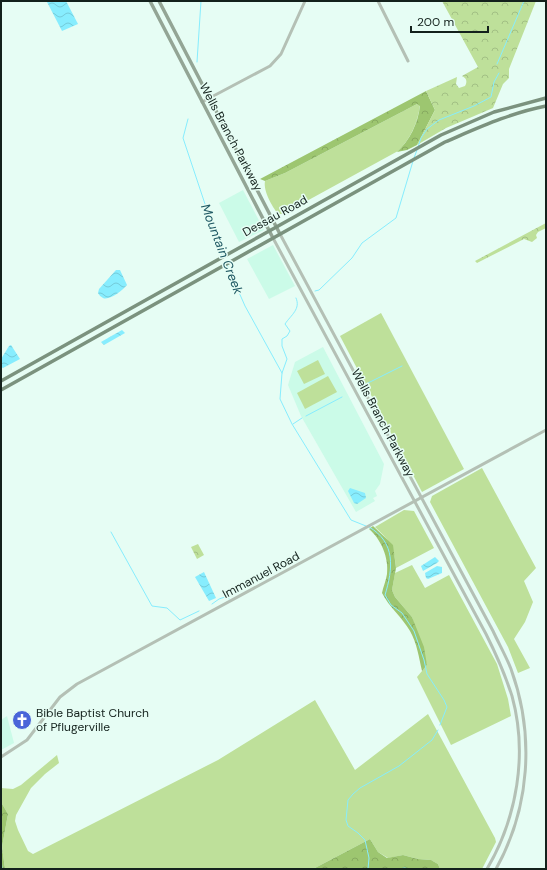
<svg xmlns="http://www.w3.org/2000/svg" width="547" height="870" font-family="'DM Sans',sans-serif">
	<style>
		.built { fill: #cbfbe8 }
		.green { fill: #bee09a }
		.forest { fill: url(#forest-crowns) }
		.park { fill: url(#park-crowns) }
		.water { fill: url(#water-waves) }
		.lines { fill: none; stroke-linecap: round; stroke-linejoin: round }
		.stream { stroke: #87edfe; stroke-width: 1 }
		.tertiary { stroke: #b4c0b5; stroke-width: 3 }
		.secondary { stroke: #93a595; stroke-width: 3.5 }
		.primary { stroke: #7b927e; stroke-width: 3.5 }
		.labels { text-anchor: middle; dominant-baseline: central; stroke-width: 3; stroke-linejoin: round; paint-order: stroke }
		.street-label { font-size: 12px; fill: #13211c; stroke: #e6fdf4 }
		.poi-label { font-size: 12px; fill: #13211c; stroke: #e6fdf4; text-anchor: start }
		.water-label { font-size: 13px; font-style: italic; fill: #205a64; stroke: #e6fdf4 }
	</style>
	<defs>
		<pattern id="forest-crowns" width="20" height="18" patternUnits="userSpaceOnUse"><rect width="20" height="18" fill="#9dc670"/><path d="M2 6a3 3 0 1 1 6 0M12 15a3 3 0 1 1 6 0" fill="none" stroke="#86aa60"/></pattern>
		<pattern id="park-crowns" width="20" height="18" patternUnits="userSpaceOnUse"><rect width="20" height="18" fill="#bee09a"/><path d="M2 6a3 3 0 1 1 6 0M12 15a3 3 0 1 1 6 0" fill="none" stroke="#a2c084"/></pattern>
		<pattern id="water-waves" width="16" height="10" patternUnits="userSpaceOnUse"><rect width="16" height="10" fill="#87edfe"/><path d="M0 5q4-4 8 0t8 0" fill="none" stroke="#74cbd9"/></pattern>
	</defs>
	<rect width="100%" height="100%" fill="#e6fdf4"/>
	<!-- built -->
	<g class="built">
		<path d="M243 190 264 230 239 242 219 203Z"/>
		<path d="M273 245 295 286 269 299 247 259Z"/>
		<path d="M323 347 384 464 380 484 375 491 377 496 373 498 375 501 356 512 301 416 288 385 295 362Z"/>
		<path d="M7 716 14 743 1 750V720Z"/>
	</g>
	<!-- green -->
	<g class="green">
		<path d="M417 104 420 105C418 122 410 140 398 151L283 214H278C272 206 263 191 265 181L285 173Z"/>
		<path d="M381 313 464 469 422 492 340 336Z"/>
		<path d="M318 360 325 374 304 384 297 371Z"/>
		<path d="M328 376 337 392 305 409 297 393Z"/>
		<path d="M482 468 536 568 524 581 533 602 525 622 514 639 530 668 518 673 508 647 430 502 432 496Z"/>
		<path d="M404 510 414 511 434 548 396 568C394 546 391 542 375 527Z"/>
		<path d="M412 565 425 588 449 575 497 664 508 699 511 716 451 745 417 677 427 665 412 617 395 597 392 590 395 573Z"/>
		<path d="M315 700 355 770 428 714 495 838 496 842 482 869H440L438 864 431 860 418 859 403 855 388 858 378 852 370 839 313 869H5L2 847 8 814 1 802V788L13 789 21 785 57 755 59 763 45 774 31 788 16 815 15 821 18 830 28 851 33 854 218 760Z"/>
	</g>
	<!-- forest -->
	<g class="forest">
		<path d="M426 91 435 110 417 145 407 150 397 152C410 140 418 123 420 106L417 104 285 173 265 181 260 179Z"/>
		<path d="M373 526 393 545 396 568 392 590 395 597 412 617 424 647 427 665 422 671C419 658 417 643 410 631 402 617 389 607 382 593 383 587 386 581 387 574 389 558 381 539 369 529Z"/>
		<path d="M1 802 8 814 2 847 5 869H1Z"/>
		<path d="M370 839 378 852 387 858 403 855 418 859 431 860 438 864 440 869H313Z"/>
	</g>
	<!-- park -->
	<g class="park">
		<path d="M442 1H536L509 69V78L503 84 493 108 446 128 417 145 435 110 426 91 457 77 456 84 459 88 465 86 466 84C467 80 466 78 462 76L478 67Z"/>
		<path d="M546 223V228L538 232 536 235 537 238 532 242 524 239 477 263 475 261Z"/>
		<path d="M198 544 204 555 197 559 191 547Z"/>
	</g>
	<!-- water -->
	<g class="water">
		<path d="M50 1H66L78 24 62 31 47 2Z"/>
		<path d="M116 270H120L127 285C123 290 109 301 103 298 101 297 99 295 98 293L99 289Z"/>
		<path d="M122 330 125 333 104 345 101 342Z"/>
		<path d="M11 345 20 359 3 368 1 367V359L9 346Z"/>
		<path d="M350 488 365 493 366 498 357 504 354 503 348 491Z"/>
		<path d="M435 557 439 561 437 563 423 571 421 566Z"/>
		<path d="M437 566 442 567V573L428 579 426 578 425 573Z"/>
		<path d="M204 572 216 598 209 601 195 577Z"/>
	</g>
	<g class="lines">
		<!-- stream -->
		<g class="stream">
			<path d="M197 62 201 1"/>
			<path d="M497 64 524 1"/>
			<path d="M188 119 183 138 222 255"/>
			<path d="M418 147 421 138 427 129 439 120 474 106 491 97 494 82 499 73"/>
			<path d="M414 158 417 150"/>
			<path d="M227 265 245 306 282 373"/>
			<path d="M315 291 319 290 352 258 362 243 396 218 413 161"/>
			<path d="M296 298C301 309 291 315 285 324L290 331 287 336 282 339V346L287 359 282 373 280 399 292 424 351 520 366 526"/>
			<path d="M364 385 402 366"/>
			<path d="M306 416 342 397"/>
			<path d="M293 424 302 418"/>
			<path d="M369 527C396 542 393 569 385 595L391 605 402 613 414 631 424 660 427 674 444 700 447 707 440 725"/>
			<path d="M111 532 152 606 167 608 180 620 199 611"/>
			<path d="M212 604 219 599 228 596 229 599"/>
			<path d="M1 859 2 869"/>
			<path d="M368 869 369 858 365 840 358 833 348 826 346 820 348 800 353 794 360 788 399 766 432 740 438 730"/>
			<path d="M400 869 404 868 411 869"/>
		</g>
		<!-- tertiary -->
		<g class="tertiary">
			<path d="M378 1 408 61"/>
			<path d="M202 102 270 66 281 54 305 1"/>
			<path d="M280 234 493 631C499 644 506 656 511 669 535 735 530 808 496 869"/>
			<path d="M273 238 486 634C496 654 505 674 512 696 528 754 517 818 487 869"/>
			<path d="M1 757 27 740 60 697 77 684 546 430"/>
		</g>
		<!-- secondary -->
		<g class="secondary">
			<path d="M150 1 273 238"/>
			<path d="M159 1 280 234"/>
		</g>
		<!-- primary -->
		<g class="primary">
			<path d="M1 381 441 135 494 112 546 98"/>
			<path d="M1 390 445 142C478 128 510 113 546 106"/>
		</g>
	</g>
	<!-- icons -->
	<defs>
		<g id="church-disc" transform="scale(1)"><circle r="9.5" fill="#4a65d9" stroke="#e6fdf4"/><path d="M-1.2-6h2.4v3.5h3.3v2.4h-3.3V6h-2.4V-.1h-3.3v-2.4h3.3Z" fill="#fff"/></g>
	</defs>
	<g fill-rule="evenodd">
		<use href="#church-disc" x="22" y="720"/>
	</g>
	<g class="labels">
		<!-- street labels -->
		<g class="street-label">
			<text transform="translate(231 137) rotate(62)">Wells Branch Parkway</text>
			<text transform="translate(275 216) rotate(-29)">Dessau Road</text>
			<text transform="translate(383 423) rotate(62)">Wells Branch Parkway</text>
			<text transform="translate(261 575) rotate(-28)">Immanuel Road</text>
		</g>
		<!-- poi labels -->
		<g class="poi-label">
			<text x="36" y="713">Bible Baptist Church<tspan x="36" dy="14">of Pflugerville</tspan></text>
		</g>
		<!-- water labels -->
		<g class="water-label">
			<text transform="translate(222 249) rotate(69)">Mountain Creek</text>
		</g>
	</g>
	<!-- border -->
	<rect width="547" height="870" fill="none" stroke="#13211c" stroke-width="4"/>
	<!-- scale -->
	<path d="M411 26v6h77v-6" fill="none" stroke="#13211c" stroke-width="2"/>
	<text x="417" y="26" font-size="12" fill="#13211c" stroke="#e6fdf4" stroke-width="3" paint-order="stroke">200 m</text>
</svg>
